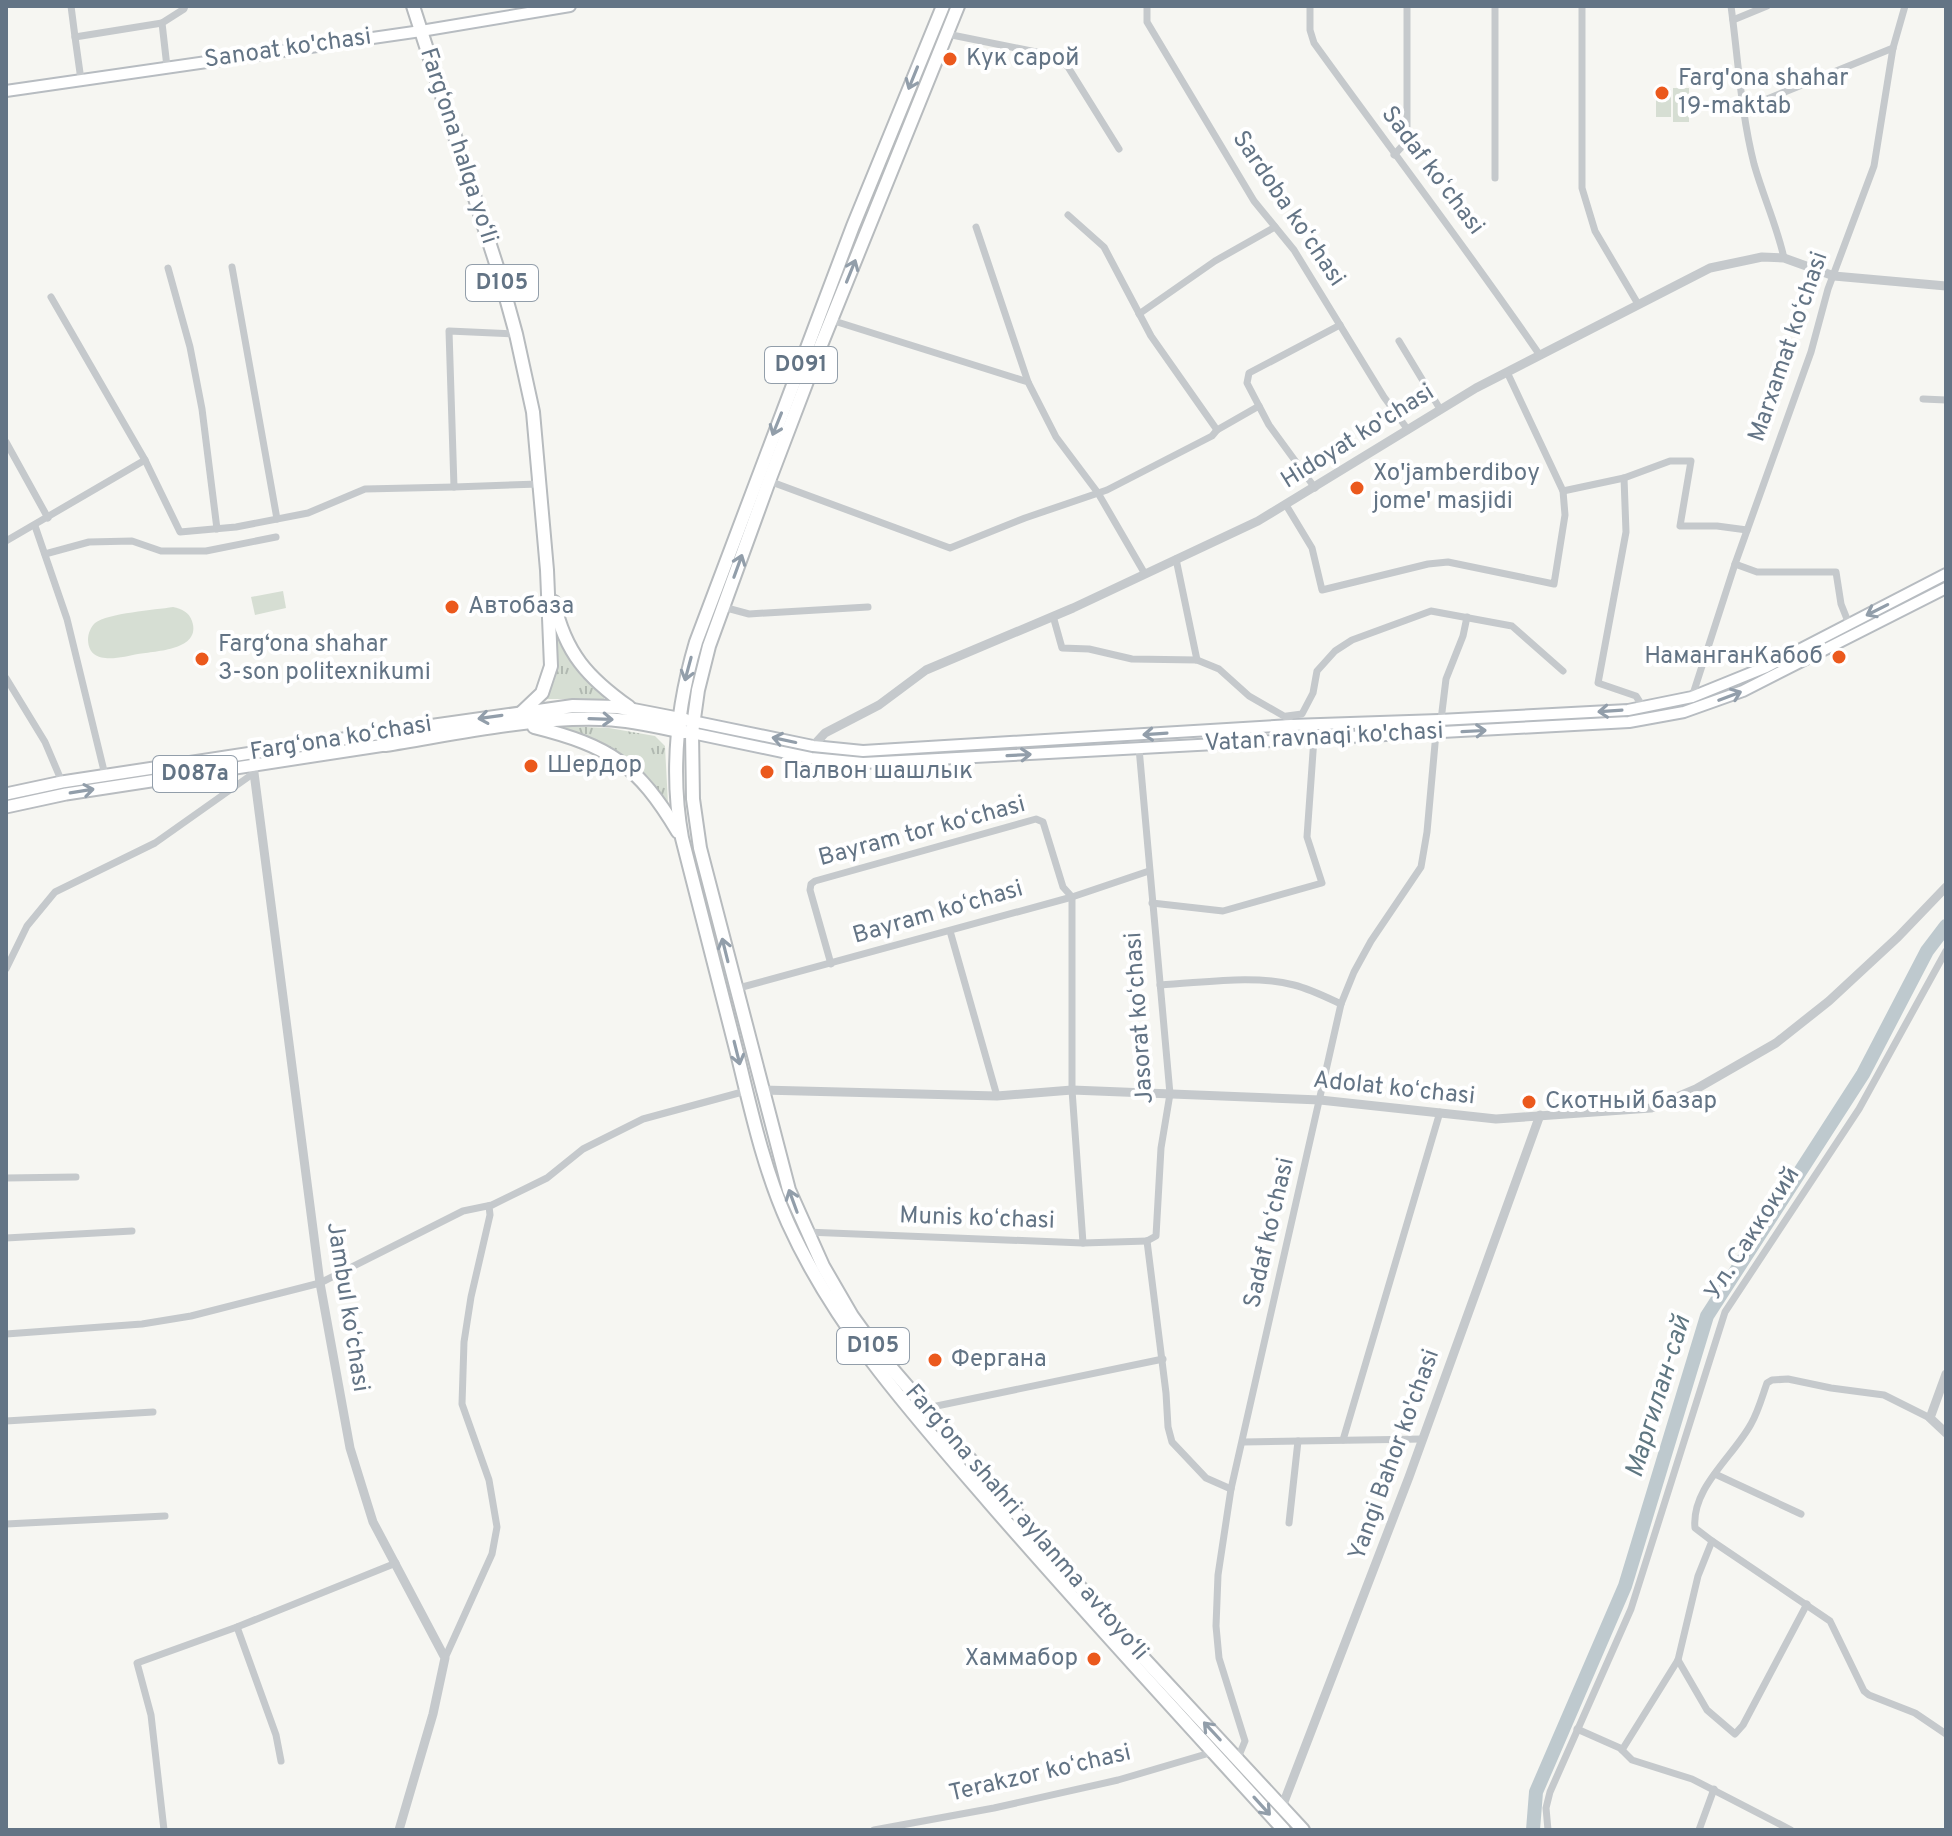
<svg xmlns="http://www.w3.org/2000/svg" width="1952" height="1836" font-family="Overpass,sans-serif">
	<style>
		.grass { fill: url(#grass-tufts) }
		.pitch { fill: #d6ded3 }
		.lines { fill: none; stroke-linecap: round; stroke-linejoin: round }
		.river { stroke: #bec9ce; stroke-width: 14 }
		.secondary-casing { stroke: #b7bcc1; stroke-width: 14 }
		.primary-casing { stroke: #b8bcc0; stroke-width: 15 }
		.trunk-casing { stroke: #b7bbbe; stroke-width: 16 }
		.minor { stroke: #c5c9cc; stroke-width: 7 }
		.tertiary { stroke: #c5c9cc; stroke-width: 9 }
		.secondary { stroke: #fff; stroke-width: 10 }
		.primary { stroke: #fff; stroke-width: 11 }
		.trunk { stroke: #fff; stroke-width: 12 }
		.oneway { stroke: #929eaa }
		.poi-dot { fill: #eb591d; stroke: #fff; stroke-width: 3 }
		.labels { text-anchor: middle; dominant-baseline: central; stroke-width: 8; stroke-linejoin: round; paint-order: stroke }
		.shield { fill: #fff; stroke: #929eaa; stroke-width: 2 }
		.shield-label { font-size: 22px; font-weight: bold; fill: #637485 }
		.street-label { font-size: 24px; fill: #637485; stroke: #fff }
		.poi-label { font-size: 24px; fill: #637485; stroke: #fff; text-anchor: start }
		.water-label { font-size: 26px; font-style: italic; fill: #5f7782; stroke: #fff }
	</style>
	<defs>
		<pattern id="grass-tufts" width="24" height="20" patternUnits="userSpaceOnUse" patternTransform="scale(2)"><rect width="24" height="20" fill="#d6ded3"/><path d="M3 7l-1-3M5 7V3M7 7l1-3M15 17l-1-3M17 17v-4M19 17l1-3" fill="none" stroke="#b1b9b1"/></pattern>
	</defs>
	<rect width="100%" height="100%" fill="#f6f6f2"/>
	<!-- grass -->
	<g class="grass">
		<path d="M554 634 582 677 604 697V699H544C561 678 558 659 554 634Z"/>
		<path d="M562 726 609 728 655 736 665 746 668 804C661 797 656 787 649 779 627 752 595 736 562 728Z"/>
	</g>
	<!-- pitch -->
	<g class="pitch">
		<rect x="1673" y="88" width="16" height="34"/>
		<rect x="1656" y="89" width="15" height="28"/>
		<path d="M283 591 286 608 255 615 251 597Z"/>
		<path d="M173 607C182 609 189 612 192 621 202 650 156 651 138 654 122 657 89 667 88 640 88 633 91 627 95 623 108 613 155 610 173 607Z"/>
	</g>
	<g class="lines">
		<!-- river -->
		<path class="river" d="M1533 1830 1536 1792 1625 1586 1707 1316 1863 1074 1927 951 1946 926"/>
		<!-- secondary casing -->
		<g class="secondary-casing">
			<g id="secondary">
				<path d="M6 91 421 31 570 6"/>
				<path d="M692 721 813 746 863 751 1291 725 1439 720 1628 710 1692 697 1766 667 1946 574"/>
				<path d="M692 733 811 758 863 763 1629 722 1684 712 1743 691 1946 588"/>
			</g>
		</g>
		<!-- primary casing -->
		<g class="primary-casing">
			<g id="primary">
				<path d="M6 794 62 782 382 733"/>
				<path d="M6 807 66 794 385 745"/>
			</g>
		</g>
		<!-- trunk casing -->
		<g class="trunk-casing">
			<g id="trunk">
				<path d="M413 6 500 276 516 334 533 412 547 570 551 666 542 693 522 712"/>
				<path d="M943 6 853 226 696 642C677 706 670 772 682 838 701 912 720 987 739 1061 752 1115 765 1172 788 1223 836 1329 913 1414 989 1502 1085 1613 1185 1721 1284 1830"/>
				<path d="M958 6 817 355 769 481 709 646 698 690 692 733 693 799 700 848 789 1190 823 1266 852 1316 881 1356 1110 1622 1303 1830"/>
				<path d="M554 602C565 653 588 678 629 707"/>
				<path d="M534 727C610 746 638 765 678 832"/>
				<path d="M685 732C657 727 628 719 600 719 530 717 454 734 385 745L382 733 573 706 618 707 685 720"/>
			</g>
		</g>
		<!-- minor -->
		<g class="minor">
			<path d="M71 6 75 37 162 23"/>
			<path d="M1147 6V22L1254 201 1294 250 1384 397 1408 430"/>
			<path d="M1310 6V30L1314 43C1389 147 1467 249 1539 354"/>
			<path d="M1495 6V178"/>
			<path d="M1582 6V188L1595 231 1638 304"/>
			<path d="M1731 6C1738 58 1741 113 1754 164 1763 196 1777 226 1784 258"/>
			<path d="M1733 20 1767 6"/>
			<path d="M947 34 1056 56 1068 67 1119 149"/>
			<path d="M75 37 81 80"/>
			<path d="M167 67 162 23 184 9 185 6"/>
			<path d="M1745 108 1893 48"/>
			<path d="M1394 155 1407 141V6"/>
			<path d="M1068 215 1104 247 1151 336 1217 430 1259 406 1269 425 1315 488"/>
			<path d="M976 227 1028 382"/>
			<path d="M232 267 277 519"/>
			<path d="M168 268 190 347 202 409 217 529"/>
			<path d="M51 297 145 460 180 532 236 527 308 513 365 489 454 487"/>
			<path d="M1139 314 1215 261 1275 227"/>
			<path d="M831 320 1028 382 1056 437 1098 493 1145 574"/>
			<path d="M516 334 449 331 454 487 539 484"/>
			<path d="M1399 341 1440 409"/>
			<path d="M1923 399 1946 400"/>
			<path d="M1259 406 1247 383 1249 373 1340 325"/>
			<path d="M6 442 48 518"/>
			<path d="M1624 478 1626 532 1598 683 1636 696 1643 707"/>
			<path d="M769 481 950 548 1025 518 1107 490 1212 436 1217 430"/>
			<path d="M1563 491 1624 478 1670 461H1691L1680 526H1717L1747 530"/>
			<path d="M1286 505 1312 548 1322 590 1428 564 1448 562 1554 584 1565 515 1563 491 1507 372"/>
			<path d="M35 526 67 619 105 775"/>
			<path d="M6 541 145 460"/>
			<path d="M45 554 89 542 132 541 161 551H206L276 537"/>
			<path d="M1176 559 1197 660"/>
			<path d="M1735 564 1757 572H1836L1841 604 1849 624"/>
			<path d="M723 607 749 614 868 607"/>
			<path d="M1053 616 1062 648 1089 649 1132 659 1197 660 1219 669 1249 696 1289 719"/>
			<path d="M6 678 45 742 62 782"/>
			<path d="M1692 697 1735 564 1811 352 1828 289 1874 166 1893 48 1905 6"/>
			<path d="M1287 716 1302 714 1313 693 1317 671 1335 651 1352 640 1431 611 1512 626 1563 671"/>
			<path d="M1441 720 1446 679 1463 636 1467 617"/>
			<path d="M1139 748 1170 1094 1161 1148 1156 1236 1147 1241"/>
			<path d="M1152 903 1223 911 1322 883 1307 837 1314 738"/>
			<path d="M950 931 997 1096"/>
			<path d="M831 964 810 890 811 884 815 881 1036 819 1043 822 1063 887 1072 897V1090L1083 1243"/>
			<path d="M6 969 27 926 55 892 155 843 254 773"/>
			<path d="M1160 985C1203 983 1252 974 1294 985 1310 989 1326 997 1341 1004"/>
			<path d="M735 989 1072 897 1149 871"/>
			<path d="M6 1178 76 1177"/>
			<path d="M806 1232 1083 1243 1147 1241"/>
			<path d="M6 1238 132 1231"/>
			<path d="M1147 1241 1166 1393 1168 1427 1172 1442 1206 1478 1231 1489"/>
			<path d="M6 1334 142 1324 191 1316 320 1283 463 1211 492 1205 547 1178 583 1149 643 1119 746 1091"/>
			<path d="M927 1408 1163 1359"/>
			<path d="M6 1421 153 1412"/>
			<path d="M1343 1440 1440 1112"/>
			<path d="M1243 1442 1422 1439"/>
			<path d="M1715 1474 1801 1514"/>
			<path d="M1289 1523 1298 1441"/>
			<path d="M6 1524 165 1516"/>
			<path d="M1712 1541 1830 1621 1864 1691 1869 1695 1915 1713 1946 1734"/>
			<path d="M237 1627 276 1735 281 1761"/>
			<path d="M445 1658 492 1554 497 1527 489 1480 462 1404 464 1342 471 1297 490 1215 489 1206"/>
			<path d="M1678 1660 1707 1710 1735 1734 1743 1725 1807 1604"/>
			<path d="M1577 1729 1620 1748 1632 1760 1692 1779 1791 1830"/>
			<path d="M1622 1750 1678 1660 1698 1576 1712 1541 1695 1528C1691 1488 1733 1457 1751 1424 1758 1412 1762 1397 1767 1383L1772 1380 1788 1379 1831 1388 1884 1395 1930 1418"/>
			<path d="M1238 1758 1245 1741 1219 1658 1216 1626 1218 1575 1231 1489 1341 1004 1354 972 1371 941 1421 867 1427 832 1436 733"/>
			<path d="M164 1830 151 1715 137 1663 237 1627 396 1563"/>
			<path d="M874 1830 994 1808 1118 1780 1213 1752"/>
			<path d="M1548 1830 1546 1808 1550 1792 1631 1609 1725 1312 1859 1109 1946 951"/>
			<path d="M1699 1830 1714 1789"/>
		</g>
		<!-- tertiary -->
		<g class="tertiary">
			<path d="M813 746 825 733 879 705 926 670 1073 608 1258 521 1476 388 1710 268 1762 257 1784 258 1834 276 1946 286"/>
			<path d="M253 765 320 1283 350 1448 373 1522 445 1658 433 1714 399 1830"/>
			<path d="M761 1090 997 1096 1072 1090 1320 1100 1496 1119 1651 1108 1696 1089 1776 1043 1829 1001 1898 937 1946 887"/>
			<path d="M1946 1374 1930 1418 1946 1433"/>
			<path d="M1282 1807 1409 1477 1540 1115"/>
		</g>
		<!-- secondary -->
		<use href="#secondary" class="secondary"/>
		<!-- primary -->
		<use href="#primary" class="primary"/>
		<!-- trunk -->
		<use href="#trunk" class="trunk"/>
	</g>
	<!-- one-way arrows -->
	<defs><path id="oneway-shaft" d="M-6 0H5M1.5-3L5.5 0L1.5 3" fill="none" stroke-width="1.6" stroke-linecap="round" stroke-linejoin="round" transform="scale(2)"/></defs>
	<g class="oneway">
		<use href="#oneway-shaft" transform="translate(913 78) rotate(112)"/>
		<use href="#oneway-shaft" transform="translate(851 271) rotate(-68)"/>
		<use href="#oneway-shaft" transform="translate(777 424) rotate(112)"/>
		<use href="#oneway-shaft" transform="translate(738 566) rotate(-70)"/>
		<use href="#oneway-shaft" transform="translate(1877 610) rotate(153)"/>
		<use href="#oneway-shaft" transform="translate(688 669) rotate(105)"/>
		<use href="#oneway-shaft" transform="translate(1730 696) rotate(-21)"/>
		<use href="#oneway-shaft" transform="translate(1610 711) rotate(176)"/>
		<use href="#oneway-shaft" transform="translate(490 717) rotate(172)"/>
		<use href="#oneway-shaft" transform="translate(601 719) rotate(2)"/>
		<use href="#oneway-shaft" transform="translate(1474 731) rotate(-3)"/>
		<use href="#oneway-shaft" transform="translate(1155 734) rotate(176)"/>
		<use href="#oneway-shaft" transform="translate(784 740) rotate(-168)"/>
		<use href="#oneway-shaft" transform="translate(1019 755) rotate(-3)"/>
		<use href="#oneway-shaft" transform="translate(82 791) rotate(-9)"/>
		<use href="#oneway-shaft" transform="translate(725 950) rotate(-104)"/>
		<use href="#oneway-shaft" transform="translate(737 1053) rotate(76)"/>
		<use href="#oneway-shaft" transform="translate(793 1201) rotate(-110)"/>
		<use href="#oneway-shaft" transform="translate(1212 1731) rotate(-133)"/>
		<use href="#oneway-shaft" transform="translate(1262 1806) rotate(48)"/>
	</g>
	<!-- markers -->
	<g class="poi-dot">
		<circle cx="950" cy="59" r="8"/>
		<circle cx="1662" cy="93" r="8"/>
		<circle cx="1357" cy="488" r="8"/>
		<circle cx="452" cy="607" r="8"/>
		<circle cx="1839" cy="657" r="8"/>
		<circle cx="202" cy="659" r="8"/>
		<circle cx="531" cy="766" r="8"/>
		<circle cx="767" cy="772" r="8"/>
		<circle cx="1529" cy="1102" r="8"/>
		<circle cx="935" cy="1360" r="8"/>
		<circle cx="1094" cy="1659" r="8"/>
	</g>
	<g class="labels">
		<!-- shield labels -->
		<g class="shield">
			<rect x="466" y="265" width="72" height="36" rx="6"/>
			<rect x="765" y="347" width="72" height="36" rx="6"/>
			<rect x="153" y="756" width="84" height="36" rx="6"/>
			<rect x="837" y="1328" width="72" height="36" rx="6"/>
		</g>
		<g class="shield-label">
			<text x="502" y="283">D105</text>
			<text x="801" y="365">D091</text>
			<text x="195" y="774">D087a</text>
			<text x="873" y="1346">D105</text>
		</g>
		<!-- street labels -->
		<g class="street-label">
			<text transform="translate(288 49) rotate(-8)">Sanoat ko'chasi</text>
			<text transform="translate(458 146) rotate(72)">Farg‘ona halqa yo‘li</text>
			<text transform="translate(1432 171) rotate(53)">Sadaf koʻchasi</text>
			<text transform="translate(1288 209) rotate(56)">Sardoba koʻchasi</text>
			<text transform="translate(1789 347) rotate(-71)">Marxamat koʻchasi</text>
			<text transform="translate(1358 437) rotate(-32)">Hidoyat ko'chasi</text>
			<text transform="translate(1324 738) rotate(-3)">Vatan ravnaqi ko'chasi</text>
			<text transform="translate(341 739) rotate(-9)">Fargʻona koʻchasi</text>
			<text transform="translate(922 832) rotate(-15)">Bayram tor koʻchasi</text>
			<text transform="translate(938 913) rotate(-16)">Bayram koʻchasi</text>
			<text transform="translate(1140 1018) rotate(-94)">Jasorat koʻchasi</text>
			<text transform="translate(1394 1089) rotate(6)">Adolat koʻchasi</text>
			<text transform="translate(977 1219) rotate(2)">Munis koʻchasi</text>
			<text transform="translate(1270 1233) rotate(-77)">Sadaf koʻchasi</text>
			<text transform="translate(1753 1234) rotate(-57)">Ул. Саккокий</text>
			<text transform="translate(347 1307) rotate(81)">Jambul koʻchasi</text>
			<text transform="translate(1395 1455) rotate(-70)">Yangi Bahor ko'chasi</text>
			<text transform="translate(1026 1523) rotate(49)">Farg‘ona shahri aylanma avtoyo‘li</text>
			<text transform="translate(1040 1774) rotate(-13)">Terakzor koʻchasi</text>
		</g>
		<!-- poi labels -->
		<g class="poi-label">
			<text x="966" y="59">Кук сарой</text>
			<text x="1678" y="79">Farg'ona shahar<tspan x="1678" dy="28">19-maktab</tspan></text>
			<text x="1373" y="474">Xo'jamberdiboy<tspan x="1373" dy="28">jome' masjidi</tspan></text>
			<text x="468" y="607">Автобаза</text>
			<text x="218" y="645">Farg‘ona shahar<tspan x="218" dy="28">3-son politexnikumi</tspan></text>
			<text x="1823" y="657" text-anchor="end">НаманганКабоб</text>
			<text x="547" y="766">Шердор</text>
			<text x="783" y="772">Палвон шашлык</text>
			<text x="1545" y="1102">Скотный базар</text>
			<text x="951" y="1360">Фергана</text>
			<text x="1078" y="1659" text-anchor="end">Хаммабор</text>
		</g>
		<!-- water labels -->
		<g class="water-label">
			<text transform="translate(1659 1397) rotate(-73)">Маргилан-сай</text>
		</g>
	</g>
	<!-- border -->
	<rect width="1952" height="1836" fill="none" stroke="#637485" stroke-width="16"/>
</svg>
